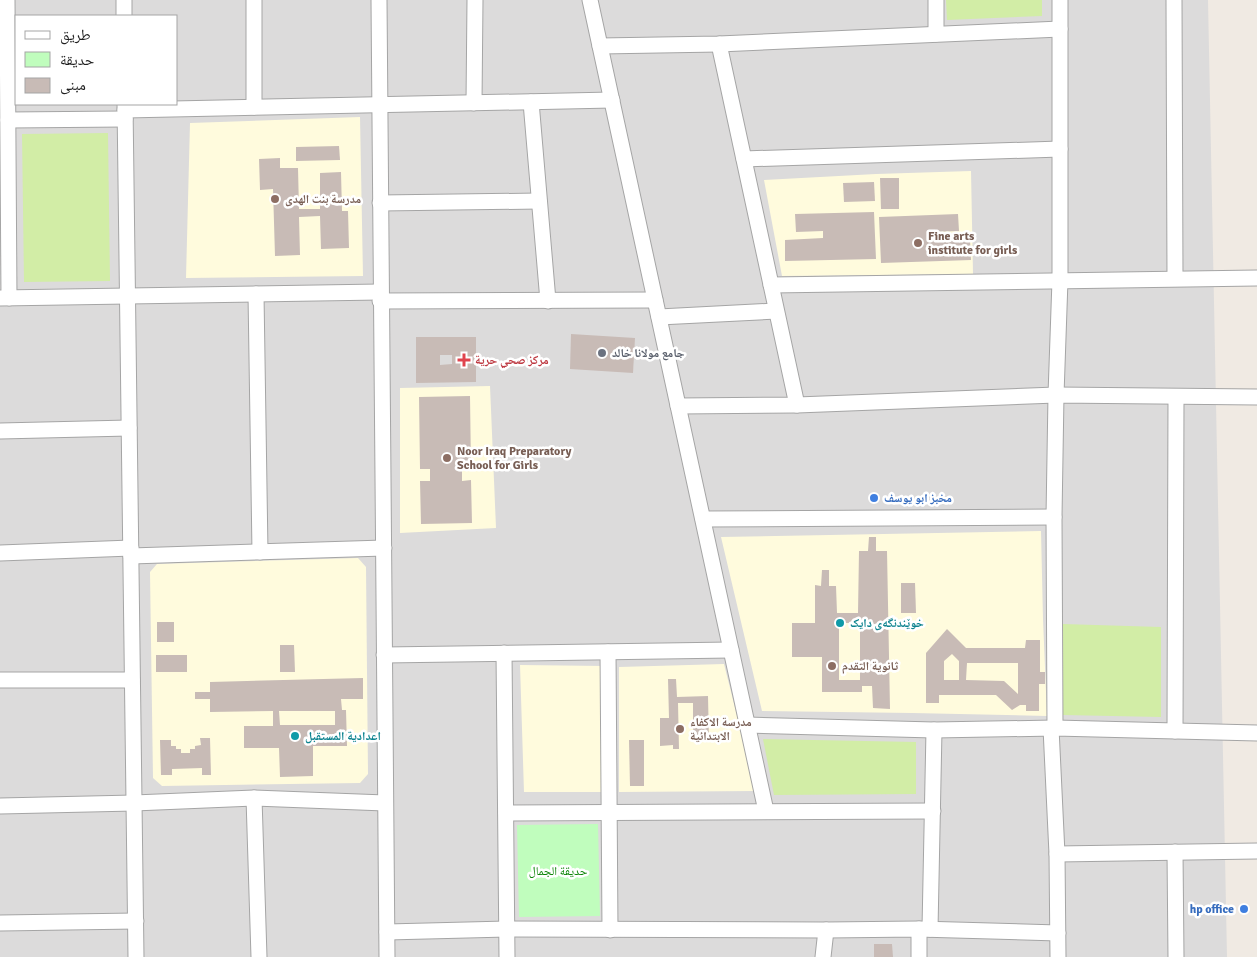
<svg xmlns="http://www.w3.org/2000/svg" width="1257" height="957" font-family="Signika,'Noto Naskh Arabic',sans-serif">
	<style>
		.residential { fill: #dcdbdb; fill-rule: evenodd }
		.education { fill: #fffbdd }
		.grass { fill: #d2eda6 }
		.park { fill: #c0fdbd }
		.building { fill: #c8bbb6; fill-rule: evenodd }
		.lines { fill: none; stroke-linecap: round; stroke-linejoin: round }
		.minor-casing { stroke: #a5a5a5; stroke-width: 17 }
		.minor { stroke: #fff; stroke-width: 15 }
		.education-dot { fill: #8d6e63; stroke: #fff; stroke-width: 2 }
		.worship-dot { fill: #6b7280; stroke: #fff; stroke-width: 2 }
		.health-dot { fill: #e0444e; stroke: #fff; stroke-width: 2 }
		.shop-dot { fill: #3f7fe0; stroke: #fff; stroke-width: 2 }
		.culture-dot { fill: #0f9aa8; stroke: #fff; stroke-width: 2 }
		.labels { text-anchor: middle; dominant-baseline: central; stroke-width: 5; stroke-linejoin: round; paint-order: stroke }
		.education-label { font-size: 12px; font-weight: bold; fill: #785e54; stroke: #fff; text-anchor: start }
		.worship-label { font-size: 12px; font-weight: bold; fill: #5b616d; stroke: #fff; text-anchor: start }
		.health-label { font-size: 12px; font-weight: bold; fill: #be3a42; stroke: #fff; text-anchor: start }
		.shop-label { font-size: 12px; font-weight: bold; fill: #366cbe; stroke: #fff; text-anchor: start }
		.culture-label { font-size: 12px; font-weight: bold; fill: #0d838f; stroke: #fff; text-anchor: start }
		.park-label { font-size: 12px; fill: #0a8305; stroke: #fff }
	</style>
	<rect width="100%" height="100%" fill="#f0eae3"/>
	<!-- residential -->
	<path class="residential" d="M0 0H1208L1227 957H0ZM16 16H176V104H16Z"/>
	<!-- education -->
	<g class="education">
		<path d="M360 117 363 276 186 278 190 123Z"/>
		<path d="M971 171 973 274 782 276 764 180 876 174Z"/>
		<path d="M490 386 496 528 400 533V388Z"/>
		<path d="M1041 531 1043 619 1047 716 912 713 762 711 721 537Z"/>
		<path d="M358 558 366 567 368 774 360 783 162 786 153 778 150 572 157 564Z"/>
		<path d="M724 664 756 791 619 792V667Z"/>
		<path d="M520 665 605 666 607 792H524Z"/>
	</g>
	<!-- grass -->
	<g class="grass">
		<path d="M946 0H1042V16L947 20Z"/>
		<path d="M108 133 110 281 24 282 22 134Z"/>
		<path d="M1063 624 1161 627V717L1063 715Z"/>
		<path d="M763 739 916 742V794L774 795Z"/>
	</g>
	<!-- park -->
	<path class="park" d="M598 824 600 916 519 917 517 825Z"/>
	<!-- building -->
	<g class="building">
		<path d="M339 146 340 160 296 161V147Z"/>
		<path d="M280 158V168H298L299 209H320V173L341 172 342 211H348L349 248 321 249 320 216 299 217 300 255 275 256 273 189 260 190 259 159Z"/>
		<path d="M880 178H899V209H881Z"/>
		<path d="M874 182 875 201 844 202 843 183Z"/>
		<path d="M874 212 876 259 785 261V240L823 238V231L796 232 795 214Z"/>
		<path d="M958 214 959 231 932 232V240L970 239 971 260 881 263 879 217Z"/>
		<path d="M571 334 635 338 633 373 570 369Z"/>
		<path d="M416 337H476V382L416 383ZM440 355H452V364L440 365Z"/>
		<path d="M470 396 471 469 462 470V481L471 480 472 523 421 524 420 481H430V469H420L419 397Z"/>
		<path d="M869 537H876V551H887L890 709 873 708 872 686H862V692H822V657H792V623H815V585L821 586 822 570H829V586H836L837 613H858L859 551H868ZM839 623H860V680H839Z"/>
		<path d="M901 583H915L916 613H901Z"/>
		<rect x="157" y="622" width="17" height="20"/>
		<path d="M947 629 966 648H1025L1026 640H1040V672H1045V684H1039V711H1026V705H1020L1012 710 996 695H939V703H926V653ZM952 654 959 661V680H944V661ZM967 663H1018V694L1004 681 966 680Z"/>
		<path d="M280 645H294L295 672H280Z"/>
		<rect x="156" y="655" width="31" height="17"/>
		<path d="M363 678V699H341L342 710H346L347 746H313V776L280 777 279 748H244V726H273V711L210 712V699H195V692H210V682ZM279 711H335V725H280Z"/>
		<path d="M668 679H676L677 697 708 696 709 742H693V703H678L679 749H673V745L660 746V718H669Z"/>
		<path d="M200 738H210L211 775H202V768L172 769V775H161L160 740H171V746H176V749H181V753H190V749H195V746L201 745Z"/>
		<path d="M629 740H644V786H630Z"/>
		<path d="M874 944H892L893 957H874Z"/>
	</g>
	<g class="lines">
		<!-- minor casing -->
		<g class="minor-casing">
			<g id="minor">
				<path d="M7 0 9 298"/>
				<path d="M124 0V16"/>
				<path d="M254 0V107"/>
				<path d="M379 0 387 957"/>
				<path d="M590 0 766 811"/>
				<path d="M936 0V34"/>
				<path d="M1174 0 1175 278"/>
				<path d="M719 44 797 405"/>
				<path d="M600 46 719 44 1060 29"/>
				<path d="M531 102 548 301"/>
				<path d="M474 103 475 0"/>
				<path d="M125 104 136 957"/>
				<path d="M125 110 612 100"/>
				<path d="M8 120 125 119"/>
				<path d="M744 159 1060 149"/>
				<path d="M380 203 539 201"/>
				<path d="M771 285 1257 278"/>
				<path d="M256 294 260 552"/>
				<path d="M0 298 380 292"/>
				<path d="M380 301 655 300"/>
				<path d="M659 317 776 311"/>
				<path d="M678 406 797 405 1056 395 1257 397"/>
				<path d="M0 431 129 428"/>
				<path d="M703 519 1054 517"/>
				<path d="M0 553 131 548"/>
				<path d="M131 556 384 548"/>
				<path d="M608 652 610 930"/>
				<path d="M504 653 507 957"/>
				<path d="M384 655 731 650"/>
				<path d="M0 680H132"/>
				<path d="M747 725 934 730 1055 728 1257 733"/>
				<path d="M1051 728 1057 854 1058 957"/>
				<path d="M1055 728 1054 517 1056 395 1060 280V0"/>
				<path d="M1175 731 1176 397"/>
				<path d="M254 798 259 957"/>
				<path d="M0 806 134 803 254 798 385 803"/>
				<path d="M506 813 933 811"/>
				<path d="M1175 852 1176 957"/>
				<path d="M1057 854 1257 851"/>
				<path d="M0 923 136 921"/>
				<path d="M930 929 934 730"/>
				<path d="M387 932 507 929 826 930 919 929 1058 933"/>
				<path d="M823 957 826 930"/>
				<path d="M919 957V929"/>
			</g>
		</g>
		<!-- minor -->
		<use href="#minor" class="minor"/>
	</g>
	<!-- markers -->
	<g class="education-dot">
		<circle cx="275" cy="199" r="5"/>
		<circle cx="918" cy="243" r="5"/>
		<circle cx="447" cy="458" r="5"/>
		<circle cx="832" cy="666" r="5"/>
		<circle cx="680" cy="729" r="5"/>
	</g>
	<circle class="worship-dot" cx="602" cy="353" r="5"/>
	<path class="health-dot" d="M461.5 352.5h5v5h5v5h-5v5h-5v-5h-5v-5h5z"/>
	<g class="shop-dot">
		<circle cx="874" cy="498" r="5"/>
		<circle cx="1244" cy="909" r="5"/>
	</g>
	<g class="culture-dot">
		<circle cx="840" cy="623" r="5"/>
		<circle cx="295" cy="736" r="5"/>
	</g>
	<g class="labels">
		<!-- education labels -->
		<g class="education-label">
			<text x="285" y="199">مدرسة بنت الهدی</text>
			<text x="928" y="236">Fine arts<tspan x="928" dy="14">institute for girls</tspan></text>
			<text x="457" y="451">Noor Iraq Preparatory<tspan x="457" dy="14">School for Girls</tspan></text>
			<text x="842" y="666">ثانوية التقدم</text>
			<text x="690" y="722">مدرسة الاكفاء<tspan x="690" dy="14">الابتدائية</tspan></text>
		</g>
		<!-- worship labels -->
		<g class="worship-label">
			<text x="612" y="353">جامع مولانا خالد</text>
		</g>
		<!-- health labels -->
		<g class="health-label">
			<text x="475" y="360">مركز صحي حرية</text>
		</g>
		<!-- shop labels -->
		<g class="shop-label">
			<text x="884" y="498">مخبز ابو يوسف</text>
			<text x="1234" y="909" text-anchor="end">hp office</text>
		</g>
		<!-- culture labels -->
		<g class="culture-label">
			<text x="850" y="623">خوێندنگەی دایک</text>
			<text x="305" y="736">اعدادية المستقبل</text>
		</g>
		<!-- park labels -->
		<g class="park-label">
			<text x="558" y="871">حديقة الجمال</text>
		</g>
	</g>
	<!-- legend -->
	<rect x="15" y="15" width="162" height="90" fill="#ffffff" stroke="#a5a5a5"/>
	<rect x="25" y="31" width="25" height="8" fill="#ffffff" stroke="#a5a5a5"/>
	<text x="60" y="40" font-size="15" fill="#1e1e1e">طريق</text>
	<rect x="25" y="52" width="25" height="15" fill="#c0fdbd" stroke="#a5a5a5"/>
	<text x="60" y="65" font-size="15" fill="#1e1e1e">حديقة</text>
	<rect x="25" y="78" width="25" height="15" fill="#c8bbb6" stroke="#a5a5a5"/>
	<text x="60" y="90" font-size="15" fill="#1e1e1e">مبنى</text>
</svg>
